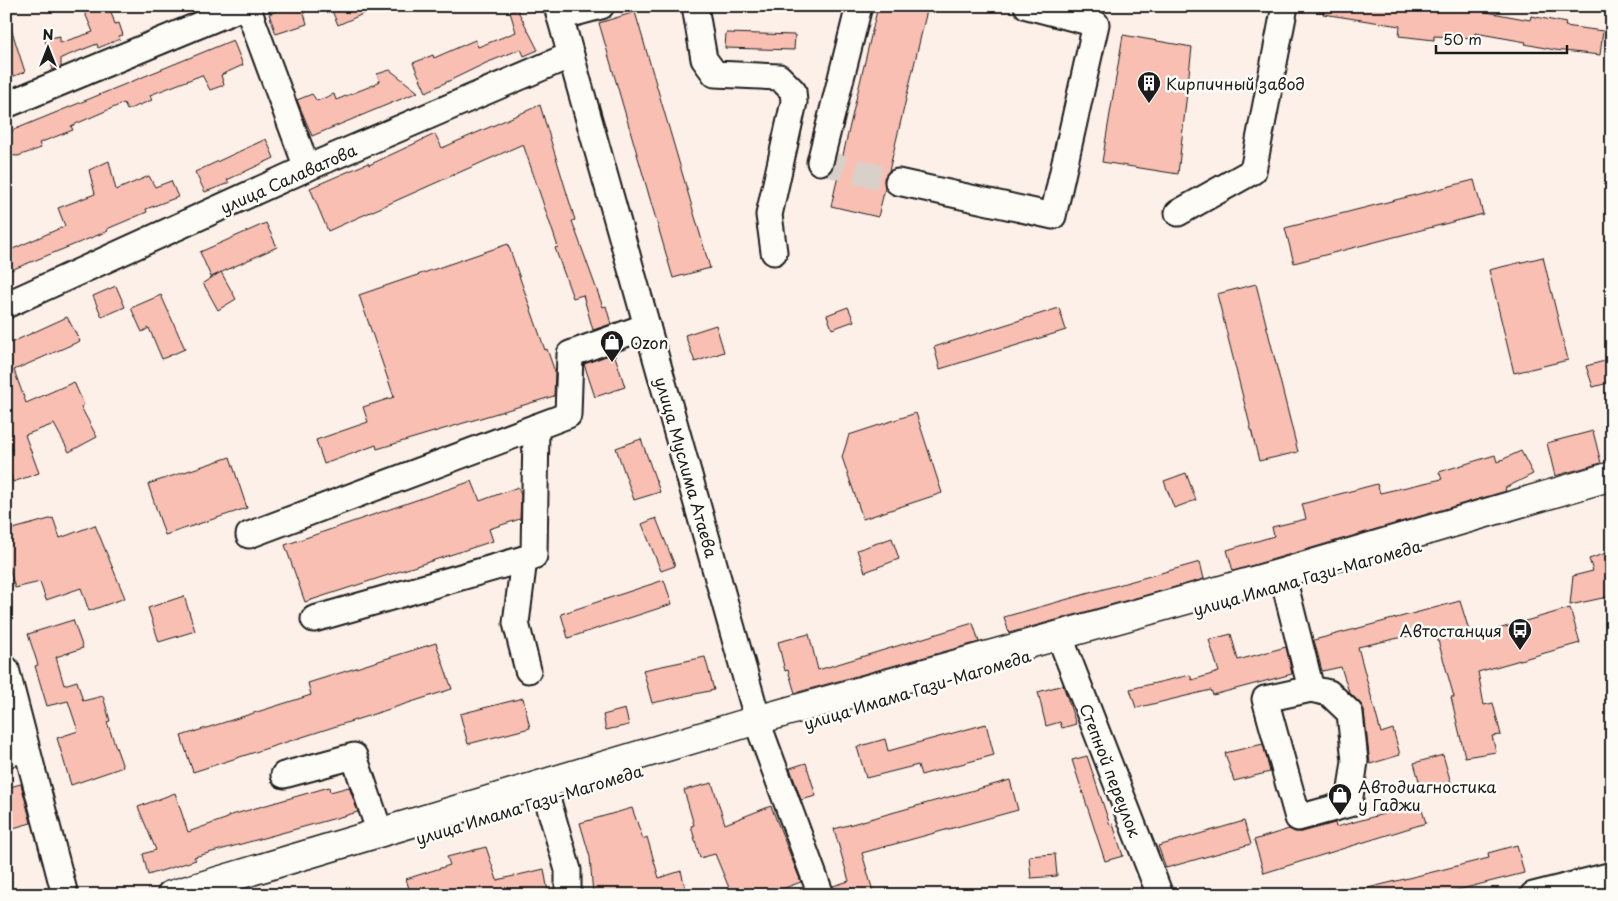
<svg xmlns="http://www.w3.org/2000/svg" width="1618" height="901" font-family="'Playpen Sans',sans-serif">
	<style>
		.building { fill: #f9bfb2; stroke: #1c1c1c }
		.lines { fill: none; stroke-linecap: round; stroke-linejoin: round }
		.minor-tunnel { stroke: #dad0ca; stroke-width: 25; stroke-dasharray: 25 12; stroke-linecap: butt }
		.minor-casing { stroke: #1c1c1c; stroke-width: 29 }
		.major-casing { stroke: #1c1c1c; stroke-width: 31 }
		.minor { stroke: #fdfcf7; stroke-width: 25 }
		.major { stroke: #fdfcf7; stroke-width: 28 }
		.labels { text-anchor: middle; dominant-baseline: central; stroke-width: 5; stroke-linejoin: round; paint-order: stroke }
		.poi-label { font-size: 16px; fill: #1c1c1c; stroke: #fdfcf7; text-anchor: start }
		.street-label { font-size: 16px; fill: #1c1c1c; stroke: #fdfcf7 }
	</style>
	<rect width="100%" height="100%" fill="#fcf0e9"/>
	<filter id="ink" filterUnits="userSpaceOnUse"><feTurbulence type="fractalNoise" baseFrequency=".02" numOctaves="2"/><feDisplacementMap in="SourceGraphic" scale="10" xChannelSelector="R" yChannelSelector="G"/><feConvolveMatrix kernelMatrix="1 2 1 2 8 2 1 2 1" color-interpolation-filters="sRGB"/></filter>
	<g filter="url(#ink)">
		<!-- building -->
		<g class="building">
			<path d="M97 6H109L115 24 119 23 123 35 119 36 120 39 98 48 97 44 61 58V67L53 70 45 39 60 36V43L93 32 84 11Z"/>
			<path d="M290 6H302L307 24 276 34 269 14Z"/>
			<path d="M330 6H381L338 25Z"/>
			<path d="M878 6H928L889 171 884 178 885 188 878 217 831 206Z"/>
			<path d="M1323 6H1476V10L1530 20 1531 16 1566 23 1565 26 1603 31 1600 55 1555 50 1525 44 1526 42 1475 33V38L1434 36V40L1399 36 1400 26 1323 14Z"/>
			<path d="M517 9 538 50 524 56 521 49 486 63 426 92 413 63 433 55 434 58 475 40 478 47 516 32 510 12Z"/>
			<path d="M635 12 710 268 673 278 599 23Z"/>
			<path d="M9 22 25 72 6 79V23Z"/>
			<path d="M726 33 795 35 794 50 725 48Z"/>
			<path d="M1123 35 1192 47 1178 174 1102 162Z"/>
			<path d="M233 40 243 65 221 75 224 85 210 90 202 75 150 95 152 100 127 110 124 103 71 126 73 130 39 143 41 148 18 156 6 155V133Z"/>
			<path d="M390 70 418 92 312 136 297 100 312 94 317 101 334 94 336 100 376 84 375 83 380 81 377 74Z"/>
			<path d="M540 105 575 220 572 221 603 307 606 306 611 324 593 330 583 295 573 298 555 248 558 247 523 144 328 231 310 188 368 163 369 165 435 134 442 148Z"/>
			<path d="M266 139 274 158 227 180 229 183 205 192 195 172Z"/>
			<path d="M109 161 116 190 149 176 155 187 171 181 178 197 146 209 147 212 107 229 108 231 6 272V252L65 226 58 208 95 194 89 170Z"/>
			<path d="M1474 180 1483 214 1294 263 1285 228Z"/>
			<path d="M266 223 277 247 211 277 200 252Z"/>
			<path d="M508 244 545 350 547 349 555 372 554 396 377 449 376 445 324 464 316 440 368 422 363 407 394 397 359 295Z"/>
			<path d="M1543 257 1568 360 1514 373 1489 270Z"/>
			<path d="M221 272 236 299 218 310 203 283Z"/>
			<path d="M1256 284 1298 452 1259 461 1217 294Z"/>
			<path d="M116 286 125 307 102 317 93 296Z"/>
			<path d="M161 295 185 349 162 359 149 328 142 332 131 308Z"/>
			<path d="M848 307 854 321 832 329 827 315Z"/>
			<path d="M1059 308 1066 330 940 369 934 347Z"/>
			<path d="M67 317 80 341 14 370 26 403 74 382 84 405 81 407 97 437 69 452 54 424 25 435 39 473 13 482 9 470 6 471V452L12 450 6 433V345Z"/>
			<path d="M716 325 724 352 695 362 685 335Z"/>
			<path d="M614 353 625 387 595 397 584 364Z"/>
			<path d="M1612 359V382L1593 387 1586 366Z"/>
			<path d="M916 413 942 493 863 519 842 457 849 435Z"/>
			<path d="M1593 431 1601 463 1555 476 1547 443Z"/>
			<path d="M641 439 660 492 634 500 616 448Z"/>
			<path d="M1521 451 1533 474 1505 488 1506 491 1233 571 1227 550 1274 536 1272 527 1306 519 1302 504 1377 484 1380 493 1442 479 1439 472 1495 455 1497 462Z"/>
			<path d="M230 457 247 508 165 535 148 484Z"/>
			<path d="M1186 473 1196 500 1174 508 1164 481Z"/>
			<path d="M472 481 480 501 518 487 521 495 520 519 489 529 493 541 305 602 285 545Z"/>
			<path d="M53 518 60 538 95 525 125 598 89 611 81 588 46 600 40 582 15 588 6 557V531Z"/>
			<path d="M656 518 675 566 661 571 642 524Z"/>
			<path d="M892 538 899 559 865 572 857 550Z"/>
			<path d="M1612 551V596L1570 605 1573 576 1593 571 1589 559Z"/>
			<path d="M1200 562 1204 579 1009 633 1004 617Z"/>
			<path d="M664 580 672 604 568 638 561 614Z"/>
			<path d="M184 596 195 631 159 642 148 608Z"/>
			<path d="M1460 601 1471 637 1570 608 1580 643 1478 672 1484 705 1493 703 1501 735 1492 736 1496 752 1465 757 1451 697H1454L1435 630 1358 647 1381 733 1393 729 1400 755 1370 764 1364 711 1360 703 1349 692 1341 667 1322 671 1314 640Z"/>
			<path d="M73 620 83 648 56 657 64 685 77 681 83 701 103 696 110 721 107 722 123 767 71 785 57 738 78 731 68 701 47 706 35 666 38 665 28 634Z"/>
			<path d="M973 623 979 642 795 693 788 670 785 671 778 642 809 634 818 670Z"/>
			<path d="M1231 634 1238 660 1286 647 1292 674 1213 695 1211 690 1136 708 1130 689 1190 675 1192 680 1219 672 1209 640Z"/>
			<path d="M436 643 452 689 193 772 181 736 311 695 308 683Z"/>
			<path d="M705 657 714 690 652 703 643 670Z"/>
			<path d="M1063 685 1076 724 1062 728 1060 722 1046 726 1038 692Z"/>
			<path d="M523 698 530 728 468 744 460 714Z"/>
			<path d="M625 709 629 725 606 730 603 715Z"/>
			<path d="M986 724 994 755 921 775 918 765 866 778 857 747 885 739 888 751Z"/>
			<path d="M1263 744 1270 772 1234 781 1225 753Z"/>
			<path d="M1443 755 1451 783 1422 791 1414 763Z"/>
			<path d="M1087 756 1110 825 1113 824 1123 856 1105 861 1072 760Z"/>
			<path d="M806 763 816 796 801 800 790 768Z"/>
			<path d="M1010 780 1018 810 862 853 874 895H835L833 886 849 881 834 829Z"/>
			<path d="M712 783 725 824 771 806 801 882 765 895H732L715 854 700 858 691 826 694 825 684 790Z"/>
			<path d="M21 784 31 823 6 830V788Z"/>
			<path d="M329 787 330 792 349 787 358 812 194 857 196 860 148 875 143 854 156 850 138 807 175 793 188 832 228 818V816Z"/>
			<path d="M1420 804 1426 823 1264 873 1254 840 1289 829 1295 832H1302L1335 823 1336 827Z"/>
			<path d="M632 808 643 839 647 837 659 878 681 871 687 895H593L590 857 580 823Z"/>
			<path d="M1244 821 1251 844 1166 868 1158 846Z"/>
			<path d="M1517 845 1524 873 1438 895H1360V890L1489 858 1488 853Z"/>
			<path d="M486 847 497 880 544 869 548 892 538 895H411L406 879 450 865 447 857Z"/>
			<path d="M1055 854 1057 876 1031 878 1029 856Z"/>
		</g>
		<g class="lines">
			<!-- minor-tunnel -->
			<path class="minor-tunnel" d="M820 162 898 182"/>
			<!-- minor casing -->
			<g class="minor-casing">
				<g id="minor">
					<path d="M247 6 307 168"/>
					<path d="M557 6 762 735 821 895"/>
					<path d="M695 6 704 59 715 74 779 77 793 91 794 102 769 215 774 252"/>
					<path d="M560 17 601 6"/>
					<path d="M6 105 245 6"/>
					<path d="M820 162 859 6"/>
					<path d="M898 182 1053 216 1096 24 1027 6"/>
					<path d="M1178 213 1253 171 1285 6"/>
					<path d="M6 305 307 168 571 55"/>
					<path d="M249 535 568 415 570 354 647 326"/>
					<path d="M524 559 516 623 528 670"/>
					<path d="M1282 573 1311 689 1265 699 1298 818 1349 804 1355 761 1350 713 1329 693 1311 689"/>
					<path d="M314 619 534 556 536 427"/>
					<path d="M1063 645 1160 895"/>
					<path d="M6 669 65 895"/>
					<path d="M6 754 26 749"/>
					<path d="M284 775 354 756 380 833"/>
					<path d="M543 784 568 870V895"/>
					<path d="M1533 895 1612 875"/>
				</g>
			</g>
			<!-- major casing -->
			<g class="major-casing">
				<path id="major" d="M171 895 757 720 1282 573 1612 476"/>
			</g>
			<!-- minor -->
			<use href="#minor" class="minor"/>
			<!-- major -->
			<use href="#major" class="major"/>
		</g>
	</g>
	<!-- icons -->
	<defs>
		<g id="building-pin" transform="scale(1.25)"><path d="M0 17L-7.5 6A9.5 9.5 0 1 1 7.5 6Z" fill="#1c1c1c" stroke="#fdfcf7"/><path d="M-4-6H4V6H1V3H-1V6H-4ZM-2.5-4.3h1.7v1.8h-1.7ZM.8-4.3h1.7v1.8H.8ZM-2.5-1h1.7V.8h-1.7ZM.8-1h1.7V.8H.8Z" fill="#fff"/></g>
		<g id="shop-pin" transform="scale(1.25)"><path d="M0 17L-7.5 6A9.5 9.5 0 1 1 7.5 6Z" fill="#1c1c1c" stroke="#fdfcf7"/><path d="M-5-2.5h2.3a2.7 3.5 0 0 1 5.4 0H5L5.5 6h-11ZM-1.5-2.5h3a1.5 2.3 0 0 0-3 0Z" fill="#fff"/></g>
		<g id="bus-pin" transform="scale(1.25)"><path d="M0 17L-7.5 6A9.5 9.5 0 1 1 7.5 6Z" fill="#1c1c1c" stroke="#fdfcf7"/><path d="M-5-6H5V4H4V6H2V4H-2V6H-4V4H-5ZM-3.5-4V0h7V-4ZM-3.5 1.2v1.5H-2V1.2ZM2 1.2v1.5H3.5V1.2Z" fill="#fff"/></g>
	</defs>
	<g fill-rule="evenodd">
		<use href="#building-pin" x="1149" y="83"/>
		<use href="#shop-pin" x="612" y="342"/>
		<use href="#bus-pin" x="1520" y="630"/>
		<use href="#shop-pin" x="1340" y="795"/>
	</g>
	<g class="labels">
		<!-- poi labels -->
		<g class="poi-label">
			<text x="1166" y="83">Кирпичный завод</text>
			<text x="630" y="342">Ozon</text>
			<text x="1502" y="630" text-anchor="end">Автостанция</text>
			<text x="1358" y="786">Автодиагностика<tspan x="1358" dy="18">у Гаджи</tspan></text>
		</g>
		<!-- street labels -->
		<g class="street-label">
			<text transform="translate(288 178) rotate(-24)">улица Салаватова</text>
			<text transform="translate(687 467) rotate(74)">улица Муслима Атаева</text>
			<text transform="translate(1307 577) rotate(-16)">улица Имама Гази-Магомеда</text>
			<text transform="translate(917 689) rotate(-17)">улица Имама Гази-Магомеда</text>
			<text transform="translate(1111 770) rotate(69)">Степной переулок</text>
			<text transform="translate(529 804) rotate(-17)">улица Имама Гази-Магомеда</text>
		</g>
	</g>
	<!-- margin -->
	<rect width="1618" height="901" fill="none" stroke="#fdfcf7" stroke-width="25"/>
	<rect x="12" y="12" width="1593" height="876" fill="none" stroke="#1c1c1c" stroke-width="2" filter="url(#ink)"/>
	<!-- north arrow -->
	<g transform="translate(48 48)" stroke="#fdfcf7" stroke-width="4" paint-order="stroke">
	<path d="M0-4L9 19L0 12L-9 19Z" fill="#1c1c1c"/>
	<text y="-8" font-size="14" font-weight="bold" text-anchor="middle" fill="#1c1c1c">N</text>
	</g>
	<!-- scale -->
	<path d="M1436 45v8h131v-8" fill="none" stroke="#1c1c1c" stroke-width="2.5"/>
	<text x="1443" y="45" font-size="15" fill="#1c1c1c" stroke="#fdfcf7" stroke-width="4" paint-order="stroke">50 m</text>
</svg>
